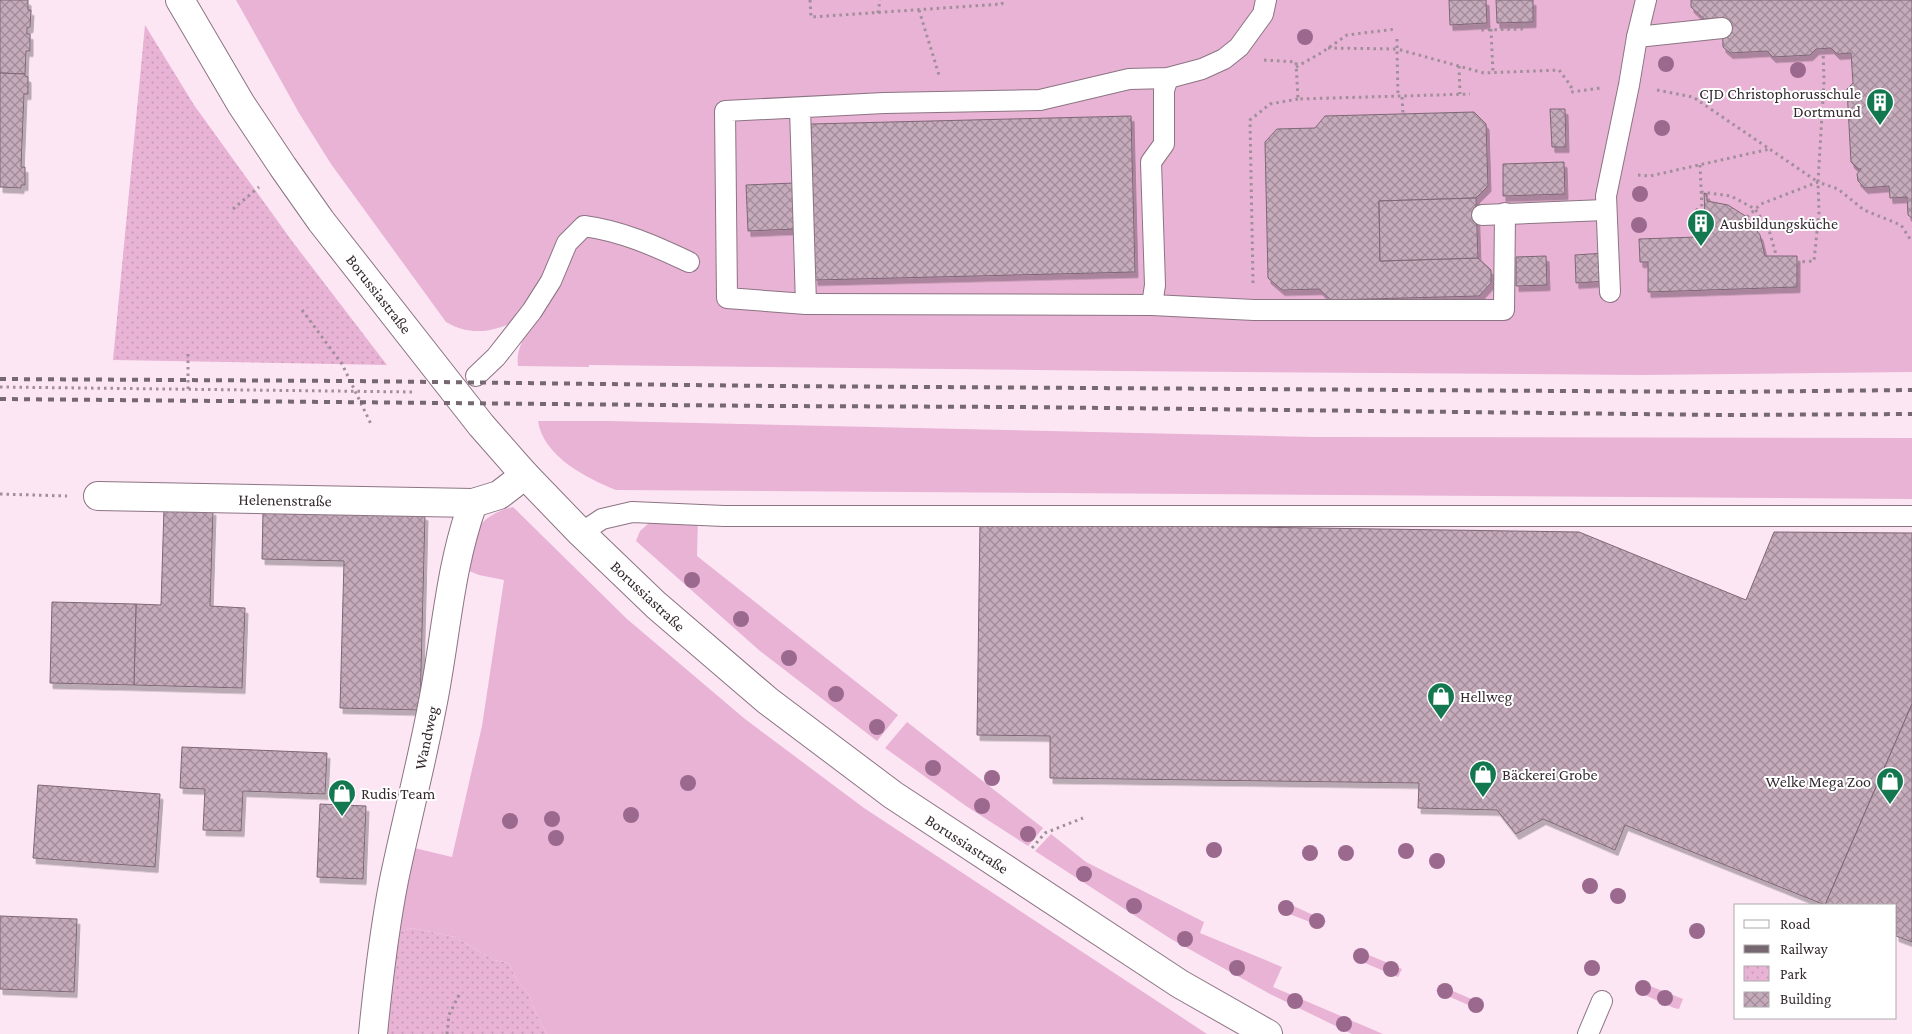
<svg xmlns="http://www.w3.org/2000/svg" width="1912" height="1034" font-family="'Crimson Pro',serif">
	<style>
		.grass { fill: #e8b3d5 }
		.park { fill: url(#park-dots) }
		.building { fill: url(#building-cross-hatch); stroke: #7f6776; filter: url(#shadow) }
		.lines { fill: none; stroke-linecap: round; stroke-linejoin: round }
		.lane-casing { stroke: #8c7483; stroke-width: 22 }
		.street-casing { stroke: #8c7483; stroke-width: 30 }
		.secondary-casing { stroke: #8c7483; stroke-width: 30 }
		.path { stroke: #a08f9a; stroke-width: 3; stroke-dasharray: 2.5 4; stroke-linecap: butt }
		.lane { stroke: #fff; stroke-width: 20 }
		.street { stroke: #fff; stroke-width: 28 }
		.secondary { stroke: #fff; stroke-width: 28 }
		.rail { stroke: #766871; stroke-width: 4; stroke-dasharray: 6 6; stroke-linecap: butt }
		.tree { fill: #9b698e }
		.labels { text-anchor: middle; dominant-baseline: central; stroke-width: 4; stroke-linejoin: round; paint-order: stroke }
		.poi-label { font-size: 16px; fill: #33292f; stroke: #fff; text-anchor: start }
		.street-label { font-size: 16px; fill: #33292f; stroke: #fff }
	</style>
	<defs>
		<pattern id="park-dots" width="8" height="8" patternUnits="userSpaceOnUse" patternTransform="scale(1.25)"><rect width="8" height="8" fill="#e8b3d5"/><path d="M2 2h.1M6 6h.1" fill="none" stroke="#c79ab7" stroke-width="1.8" stroke-linecap="round"/></pattern>
		<pattern id="building-cross-hatch" width="8" height="8" patternUnits="userSpaceOnUse" patternTransform="scale(1.25)"><rect width="8" height="8" fill="#c5abbb"/><path d="M0 0l8 8M0 8l8-8" fill="none" stroke="#a18b98"/></pattern>
		<filter id="shadow"><feDropShadow dx="3" dy="5.5" stdDeviation="0" flood-color="#0004"/></filter>
	</defs>
	<rect width="100%" height="100%" fill="#fce6f4"/>
	<!-- grass -->
	<g class="grass">
		<path d="M236 0H1912V372L1642 375 1119 371 589 365V367L518 366C515 347 530 327 539 310 508 325 480 342 446 322L331 164 299 113Z"/>
		<path d="M538 421H609L1315 437 1912 438V499L616 490C586 478 543 456 538 421Z"/>
		<path d="M513 507 627 619 745 719 864 808 1207 1034H547L536 1014 528 993 516 979 509 963 494 960 455 937 413 928 394 933 410 847 452 857 482 726 504 580 479 575 469 571C469 563 468 555 469 547 473 525 493 511 513 507Z"/>
		<path d="M698 518 697 556 898 715 877 741 760 651 636 541 640 531 650 522Z"/>
		<path d="M907 722 1043 828 1028 846 966 806 885 748Z"/>
		<path d="M1051 834 1086 862 1204 922 1200 933 1282 967 1273 987 1383 1034H1352L1270 994 1171 939 1035 851Z"/>
		<path d="M1283 901 1326 921 1323 927 1279 910 1278 905Z"/>
		<path d="M1357 950 1402 969 1398 977 1353 958Z"/>
		<path d="M1640 982 1683 999 1679 1009 1674 1008 1638 992 1636 986Z"/>
		<path d="M1439 985 1483 1004 1480 1010 1436 991Z"/>
	</g>
	<!-- park -->
	<g class="park">
		<path d="M145 25 194 105 292 241 387 365 113 360Z"/>
		<path d="M413 928 455 937 494 960 509 963 516 979 528 993 536 1014 547 1034H383L394 933Z"/>
	</g>
	<!-- building -->
	<g class="building">
		<path d="M0 0H28V10H31L30 27 27 28V34H30V51H26L25 74 0 73Z"/>
		<path d="M1449 0H1486L1487 23 1450 25Z"/>
		<path d="M1496 0H1533V22L1497 23Z"/>
		<path d="M1691 0H1912V218L1908 215 1907 197 1890 198 1889 186 1865 188 1858 181 1857 174 1861 169H1858L1851 162 1847 89 1853 83 1851 53 1837 54 1831 48 1816 49 1810 55 1773 57 1767 51 1730 53 1723 47 1722 18 1704 19 1691 7Z"/>
		<path d="M0 73 25 74V76L28 77V94H24L21 167H25V185H21V188L0 187Z"/>
		<path d="M1550 109H1565L1566 147H1552Z"/>
		<path d="M1474 112 1486 124 1488 186 1476 198 1379 201 1380 261 1478 258 1491 270V283L1479 296 1331 300 1319 289 1282 290 1268 278 1265 142 1277 129 1315 128 1325 116Z"/>
		<path d="M1131 116 1135 272 815 280 811 124Z"/>
		<path d="M1564 162 1565 194 1503 196V164Z"/>
		<path d="M794 183 795 229 748 231 746 185Z"/>
		<path d="M1704 193 1707 194V201L1728 205 1747 217 1760 235 1765 256H1797V287L1648 292V262H1640L1639 239 1697 237 1696 209H1698V215H1705Z"/>
		<path d="M1476 198 1478 258 1380 261 1379 201Z"/>
		<path d="M1605 253 1607 281 1576 283 1575 255Z"/>
		<path d="M1546 256 1547 285 1516 286V257Z"/>
		<path d="M164 508 213 510 210 606 245 608 242 688 134 685 136 604 161 605Z"/>
		<path d="M263 511 425 515 420 710 340 708 344 561 262 559Z"/>
		<path d="M980 523 1579 532 1746 600 1774 532 1912 533V704L1825 905 1625 825 1615 850 1543 819 1516 834 1497 810 1418 808 1419 783 1050 778V736L977 735Z"/>
		<path d="M52 602 136 604 134 685 50 683Z"/>
		<path d="M1912 704V942L1896 936V905H1825Z"/>
		<path d="M182 747 327 753 325 794 243 791 241 831 203 830 205 789 180 788Z"/>
		<path d="M38 785 160 794 155 867 33 858Z"/>
		<path d="M320 804 366 806 363 879 317 877Z"/>
		<path d="M0 916 77 919 74 992 0 989Z"/>
	</g>
	<g class="lines">
		<!-- lane casing -->
		<g class="lane-casing">
			<g id="lane">
				<path d="M1637 37 1722 28"/>
				<path d="M800 108 806 304 727 298 725 111 884 103 1040 100 1129 79 1168 78 1202 69 1224 59 1239 47 1263 14 1266 0"/>
				<path d="M1482 215 1605 210"/>
				<path d="M1610 292 1606 196 1629 85 1637 37 1646 0"/>
				<path d="M806 304 1152 305 1254 310H1504L1505 213"/>
				<path d="M1152 305 1155 285 1151 162 1164 144V90L1168 78"/>
				<path d="M476 376 496 357 532 311 551 281 567 243 584 226C622 231 655 246 689 262"/>
				<path d="M581 533 602 519 632 512 724 516H1912"/>
				<path d="M1588 1034 1602 1001"/>
			</g>
		</g>
		<!-- street casing -->
		<g class="street-casing">
			<g id="street">
				<path d="M98 496 473 503 499 495 525 475"/>
				<path d="M373 1034C378 983 384 931 394 880 406 822 421 765 432 707 446 638 449 569 473 503"/>
			</g>
		</g>
		<!-- secondary casing -->
		<g class="secondary-casing">
			<path id="secondary" d="M180 0 241 104 283 167 321 221 481 425 525 475 581 533 656 605 768 701 893 795 1180 984 1268 1034"/>
		</g>
		<!-- path -->
		<g class="path">
			<path d="M810 0 811 17 1002 4 1003 0"/>
			<path d="M919 10 939 75"/>
			<path d="M878 13 880 0"/>
			<path d="M1480 24 1481 30 1524 29 1523 22"/>
			<path d="M1491 29 1493 73"/>
			<path d="M1397 39V49L1484 73 1559 70 1571 86V92L1601 88"/>
			<path d="M1328 48 1397 49 1398 97"/>
			<path d="M1264 60 1296 62 1298 99 1470 94"/>
			<path d="M1459 66 1460 94"/>
			<path d="M1296 67 1321 53 1347 35 1396 29"/>
			<path d="M1657 90 1693 97 1818 182"/>
			<path d="M1402 97 1403 114"/>
			<path d="M1700 165 1702 210"/>
			<path d="M1638 175 1650 176 1770 149"/>
			<path d="M1701 192 1731 196 1755 209 1769 230 1777 258"/>
			<path d="M233 209 259 187"/>
			<path d="M1747 217 1761 204 1818 182 1838 189 1864 210 1901 225 1912 242"/>
			<path d="M1796 262 1814 261 1819 212 1818 182 1824 81 1823 48"/>
			<path d="M1253 283 1250 120 1270 104 1298 99"/>
			<path d="M302 310 342 364 371 424"/>
			<path d="M0 387 414 392"/>
			<path d="M188 389V353"/>
			<path d="M0 494 67 496"/>
			<path d="M1032 848 1045 833 1083 818"/>
			<path d="M447 1034 449 1015 459 995"/>
		</g>
		<!-- lane -->
		<use href="#lane" class="lane"/>
		<!-- street -->
		<use href="#street" class="street"/>
		<!-- secondary -->
		<use href="#secondary" class="secondary"/>
		<!-- rail -->
		<g class="rail">
			<path d="M0 379 350 381 773 386 1723 392 1912 390"/>
			<path d="M0 399 774 406 1019 407 1724 415 1912 414"/>
		</g>
	</g>
	<!-- trees -->
	<g class="tree">
		<circle cx="1305" cy="37" r="8"/>
		<circle cx="1666" cy="64" r="8"/>
		<circle cx="1798" cy="70" r="8"/>
		<circle cx="1662" cy="128" r="8"/>
		<circle cx="1640" cy="194" r="8"/>
		<circle cx="1639" cy="225" r="8"/>
		<circle cx="692" cy="580" r="8"/>
		<circle cx="741" cy="619" r="8"/>
		<circle cx="789" cy="658" r="8"/>
		<circle cx="836" cy="694" r="8"/>
		<circle cx="877" cy="727" r="8"/>
		<circle cx="933" cy="768" r="8"/>
		<circle cx="992" cy="778" r="8"/>
		<circle cx="688" cy="783" r="8"/>
		<circle cx="982" cy="806" r="8"/>
		<circle cx="631" cy="815" r="8"/>
		<circle cx="552" cy="819" r="8"/>
		<circle cx="510" cy="821" r="8"/>
		<circle cx="1028" cy="834" r="8"/>
		<circle cx="556" cy="838" r="8"/>
		<circle cx="1214" cy="850" r="8"/>
		<circle cx="1406" cy="851" r="8"/>
		<circle cx="1310" cy="853" r="8"/>
		<circle cx="1346" cy="853" r="8"/>
		<circle cx="1437" cy="861" r="8"/>
		<circle cx="1084" cy="874" r="8"/>
		<circle cx="1590" cy="886" r="8"/>
		<circle cx="1618" cy="896" r="8"/>
		<circle cx="1134" cy="906" r="8"/>
		<circle cx="1286" cy="908" r="8"/>
		<circle cx="1317" cy="921" r="8"/>
		<circle cx="1697" cy="931" r="8"/>
		<circle cx="1185" cy="939" r="8"/>
		<circle cx="1361" cy="956" r="8"/>
		<circle cx="1237" cy="968" r="8"/>
		<circle cx="1592" cy="968" r="8"/>
		<circle cx="1391" cy="969" r="8"/>
		<circle cx="1643" cy="988" r="8"/>
		<circle cx="1445" cy="991" r="8"/>
		<circle cx="1665" cy="998" r="8"/>
		<circle cx="1295" cy="1001" r="8"/>
		<circle cx="1476" cy="1005" r="8"/>
		<circle cx="1344" cy="1024" r="8"/>
	</g>
	<!-- icons -->
	<defs>
		<g id="building-pin" transform="scale(1.4375)"><path d="M0 17L-7.5 6A9.5 9.5 0 1 1 7.5 6Z" fill="#13774f" stroke="#fff"/><path d="M-4-6H4V6H1V3H-1V6H-4ZM-2.5-4.3h1.7v1.8h-1.7ZM.8-4.3h1.7v1.8H.8ZM-2.5-1h1.7V.8h-1.7ZM.8-1h1.7V.8H.8Z" fill="#fff"/></g>
		<g id="shop-pin" transform="scale(1.4375)"><path d="M0 17L-7.5 6A9.5 9.5 0 1 1 7.5 6Z" fill="#13774f" stroke="#fff"/><path d="M-5-2.5h2.3a2.7 3.5 0 0 1 5.4 0H5L5.5 6h-11ZM-1.5-2.5h3a1.5 2.3 0 0 0-3 0Z" fill="#fff"/></g>
	</defs>
	<g fill-rule="evenodd">
		<use href="#building-pin" x="1880" y="102"/>
		<use href="#building-pin" x="1701" y="223"/>
		<use href="#shop-pin" x="1441" y="696"/>
		<use href="#shop-pin" x="1483" y="774"/>
		<use href="#shop-pin" x="1890" y="781"/>
		<use href="#shop-pin" x="342" y="793"/>
	</g>
	<g class="labels">
		<!-- poi labels -->
		<g class="poi-label">
			<text x="1861" y="93" text-anchor="end">CJD Christophorusschule<tspan x="1861" dy="18">Dortmund</tspan></text>
			<text x="1720" y="223">Ausbildungsküche</text>
			<text x="1460" y="696">Hellweg</text>
			<text x="1502" y="774">Bäckerei Grobe</text>
			<text x="1871" y="781" text-anchor="end">Welke Mega Zoo</text>
			<text x="361" y="793">Rudis Team</text>
		</g>
		<!-- street labels -->
		<g class="street-label">
			<text transform="translate(379 294) rotate(52)">Borussiastraße</text>
			<text transform="translate(285 500) rotate(1)">Helenenstraße</text>
			<text transform="translate(648 596) rotate(43)">Borussiastraße</text>
			<text transform="translate(426 738) rotate(-78)">Wandweg</text>
			<text transform="translate(967 844) rotate(33)">Borussiastraße</text>
		</g>
	</g>
	<!-- legend -->
	<rect x="1734" y="904" width="162" height="115" fill="#ffffff" stroke="#ada9ac"/>
	<rect x="1744" y="920" width="25" height="8" fill="#ffffff" stroke="#ada9ac"/>
	<text x="1780" y="929" font-size="15" fill="#33292f">Road</text>
	<rect x="1744" y="945" width="25" height="8" fill="#766871" stroke="#ada9ac"/>
	<text x="1780" y="954" font-size="15" fill="#33292f">Railway</text>
	<rect x="1744" y="966" width="25" height="15" fill="url(#park-dots)" stroke="#ada9ac"/>
	<text x="1780" y="979" font-size="15" fill="#33292f">Park</text>
	<rect x="1744" y="992" width="25" height="15" fill="url(#building-cross-hatch)" stroke="#ada9ac"/>
	<text x="1780" y="1004" font-size="15" fill="#33292f">Building</text>
</svg>
